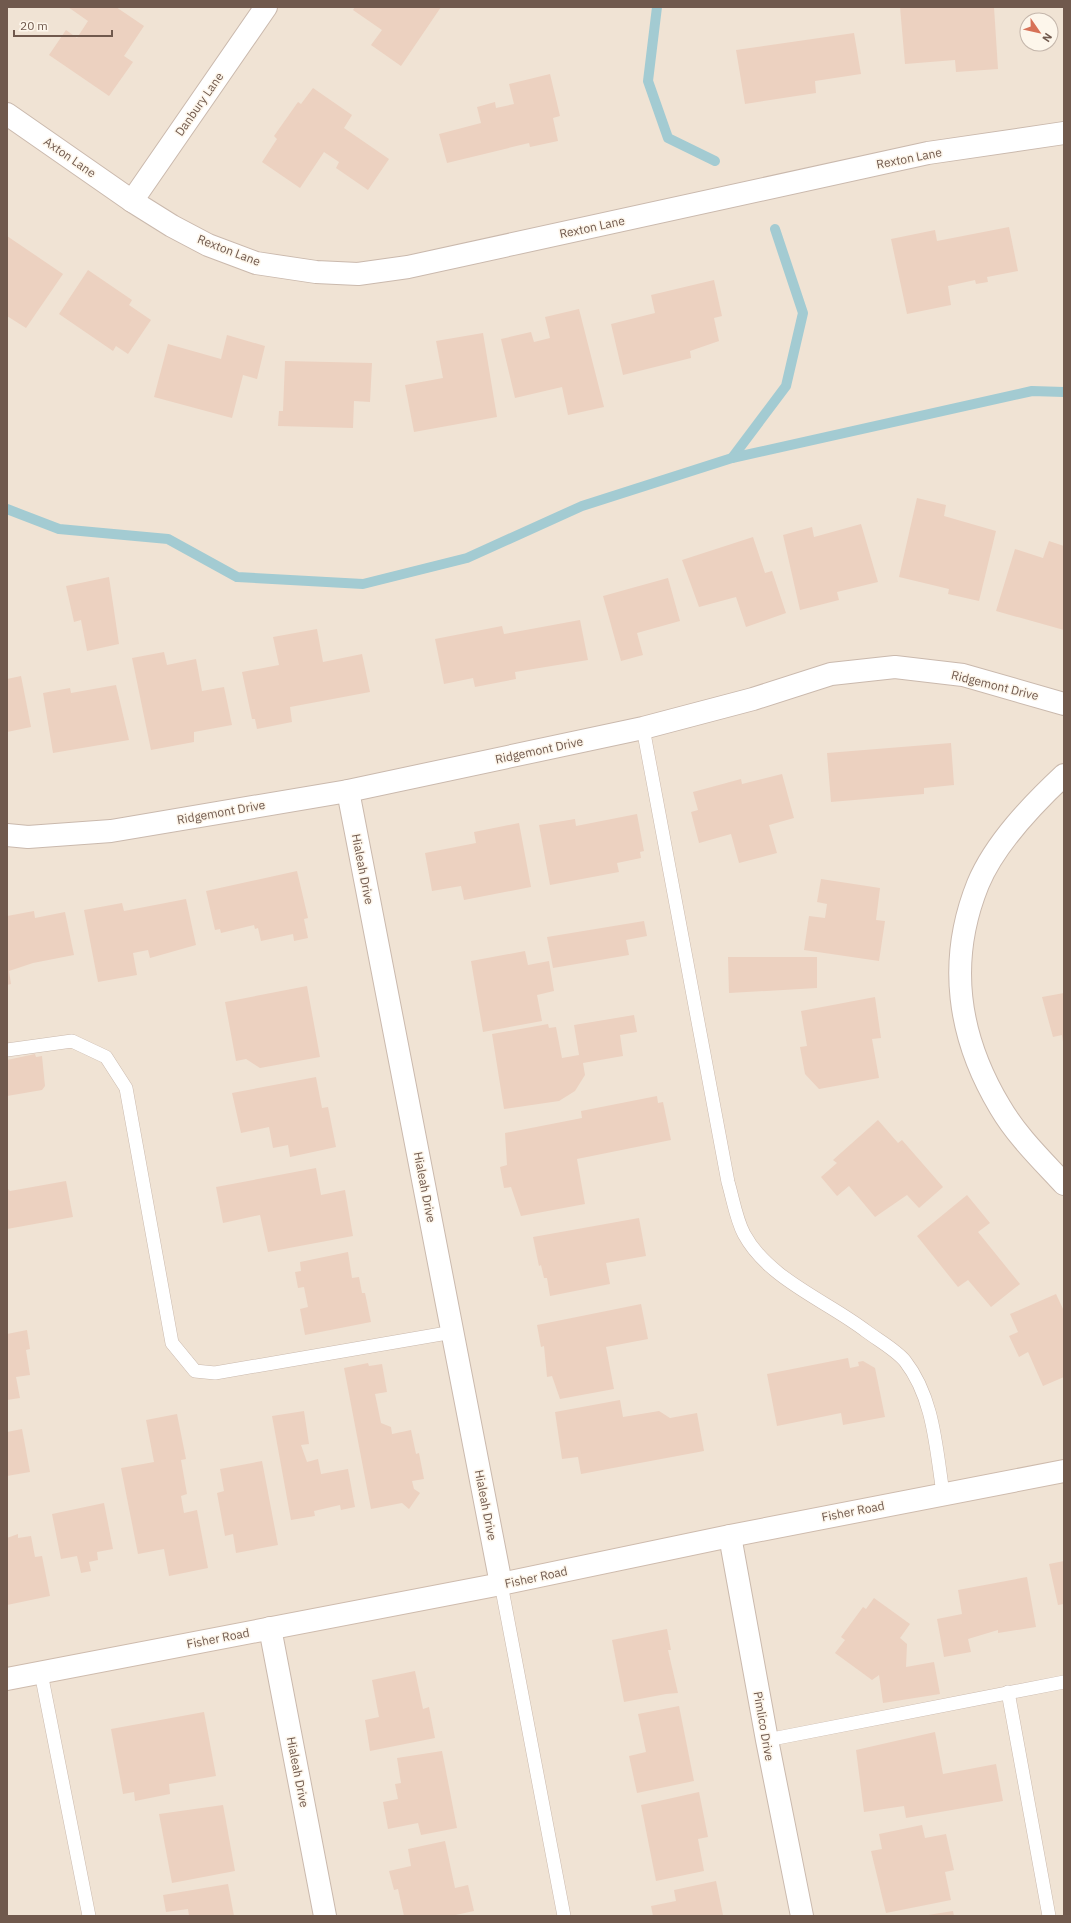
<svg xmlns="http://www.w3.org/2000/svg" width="1071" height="1923" font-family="'IBM Plex Sans',sans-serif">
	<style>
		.residential { fill: #f0e3d4; fill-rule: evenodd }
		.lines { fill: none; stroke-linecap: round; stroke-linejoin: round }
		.stream { stroke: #a3cbd2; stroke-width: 10 }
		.building { fill: #ecd1c0 }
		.lane-casing { stroke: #cab9ad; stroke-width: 14 }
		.street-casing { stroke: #cab9ad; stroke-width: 24 }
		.secondary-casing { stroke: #cebbad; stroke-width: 24 }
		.lane { stroke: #fff; stroke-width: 13 }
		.street { stroke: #fff; stroke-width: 22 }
		.secondary { stroke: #fff; stroke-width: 22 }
		.labels { text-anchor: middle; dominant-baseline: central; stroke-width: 3; stroke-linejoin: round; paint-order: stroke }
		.street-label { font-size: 12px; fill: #70594d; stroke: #fdf6eb }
	</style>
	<rect width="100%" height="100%" fill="#faf1e5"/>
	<!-- residential -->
	<path class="residential" d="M7 7H1064V1916H7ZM1027 20H1051V44H1027Z"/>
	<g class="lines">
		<!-- stream -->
		<g class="stream">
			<path d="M657 7 648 81 668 138 715 161"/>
			<path d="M732 458 786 386 803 313 775 229"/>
			<path d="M7 509 59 529 168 539 237 577 363 584 467 558 582 506 732 458 1032 391 1064 392"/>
		</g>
	</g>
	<!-- building -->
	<g class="building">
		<path d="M68 7H116L144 26 124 56 133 62 109 96 49 55 66 30 77 38 88 21Z"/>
		<path d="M355 7H441L401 66 371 45 382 30 353 10Z"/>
		<path d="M900 7H994L998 69 956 72 955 60 905 64Z"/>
		<path d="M854 33 861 74 815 81 816 93 745 104 736 50Z"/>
		<path d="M550 74 560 116 553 118 558 141 530 147 529 143 447 163 439 134 481 123 477 107 495 102 496 108 514 104 509 84Z"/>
		<path d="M313 88 352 115 344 128 389 159 368 190 336 168 339 162 324 152 300 188 262 162 277 139 274 136 298 102 301 104Z"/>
		<path d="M1009 227 1018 271 987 277 988 282 976 284 975 280 948 286 951 305 907 314 891 239 935 230 937 241Z"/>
		<path d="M7 236 63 274 26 328 7 316Z"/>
		<path d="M88 270 132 300 129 305 151 320 128 354 116 346 113 351 59 314Z"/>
		<path d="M714 280 722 316 714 318 719 341 690 351 691 358 623 375 611 324 655 313 651 295Z"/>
		<path d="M579 309 604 407 568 415 562 387 515 398 501 339 531 332 534 342 550 338 545 317Z"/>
		<path d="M483 333 497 417 414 432 405 385 443 378 436 341Z"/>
		<path d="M227 335 265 346 257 379 243 375 232 418 154 397 168 344 221 359Z"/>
		<path d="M285 361 372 363 370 402 354 401 353 428 278 426 279 411H283Z"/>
		<path d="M917 498 946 505 944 516 996 531 979 601 948 594 949 589 899 577Z"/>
		<path d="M861 524 878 582 837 592 839 600 800 610 783 535 812 527 814 537Z"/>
		<path d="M753 537 765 573 772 571 786 613 746 627 736 597 699 607 682 560Z"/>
		<path d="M1049 541 1064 546V630L996 611 1015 549 1043 558Z"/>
		<path d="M109 577 119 644 87 651 81 620 74 622 66 586Z"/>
		<path d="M668 578 680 621 637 633 643 655 621 661 603 596Z"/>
		<path d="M580 620 588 660 515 672 516 679 475 687 473 678 444 684 435 639 502 626 504 634Z"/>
		<path d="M317 629 323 662 362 654 370 692 290 707 292 722 257 729 255 719H252L242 672 279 665 273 637Z"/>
		<path d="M164 652 167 665 196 659 202 691 224 687 232 725 194 732V742L151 750 132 658Z"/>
		<path d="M21 676 31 727 7 732V679Z"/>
		<path d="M116 685 129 740 53 753 43 693 70 688 71 693Z"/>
		<path d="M951 743 954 785 924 788V794L831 802 827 753Z"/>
		<path d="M782 774 794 818 769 825 777 853 739 863 731 834 699 843 691 812 698 810 693 792 741 779 742 784Z"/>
		<path d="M637 814 644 851 640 852 641 858 617 863 619 872 550 885 539 825 575 819 576 826Z"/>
		<path d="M519 823 531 887 464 900 461 886 432 891 425 853 476 843 474 832Z"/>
		<path d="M297 871 308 918 304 919 308 938 294 941 293 934 261 941 258 928 255 929 254 925 221 933 220 929 215 930 206 891Z"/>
		<path d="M821 879 880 888 876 920 885 921 879 961 804 950 809 916 825 918 827 904 817 902Z"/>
		<path d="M186 899 196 945 150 958 148 950 133 953 137 975 98 982 84 910 122 903 124 911Z"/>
		<path d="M34 911 35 918 65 912 74 955 33 963 9 971 11 984 7 985V916Z"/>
		<path d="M644 921 647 936 626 940 629 955 553 968 547 937Z"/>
		<path d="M525 951 528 965 549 961 554 991 537 995 542 1021 483 1032 471 961Z"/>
		<path d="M728 957H817V988L729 993Z"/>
		<path d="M307 986 320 1057 260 1068 246 1059 236 1061 225 1002Z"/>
		<path d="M1064 993V1042H1063L1062 1035 1053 1037 1042 997Z"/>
		<path d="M875 997 881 1038 872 1039 879 1078 819 1089 805 1074 800 1047 807 1046 801 1011Z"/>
		<path d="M634 1015 637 1032 620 1035 623 1056 583 1063 585 1075 575 1091 559 1101 504 1109 492 1034 548 1024 549 1028 556 1027 562 1058 579 1055 574 1025Z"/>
		<path d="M35 1054 36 1057 42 1056 45 1086 42 1090 7 1096V1060Z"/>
		<path d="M316 1077 322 1108 328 1107 336 1147 290 1157 288 1145 273 1148 269 1127 241 1133 232 1093Z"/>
		<path d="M657 1096 658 1103 663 1102 671 1140 577 1159 585 1204 521 1216 511 1187 504 1188 500 1167 507 1165 505 1133 582 1118 581 1111Z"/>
		<path d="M878 1120 898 1143 902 1140 943 1187 919 1208 907 1195 875 1217 849 1186 837 1196 821 1177 837 1163 833 1160Z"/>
		<path d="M316 1168 321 1195 345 1190 353 1236 268 1252 260 1215 223 1223 216 1187Z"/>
		<path d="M66 1181 73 1217 7 1229V1188L10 1191Z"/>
		<path d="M967 1195 990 1223 978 1232 1020 1284 991 1307 968 1280 958 1287 917 1236Z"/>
		<path d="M639 1218 646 1256 606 1263 610 1284 550 1296 547 1278H544L541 1265 539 1266 533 1237Z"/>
		<path d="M348 1252 352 1278 359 1277 362 1293H365L371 1322 305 1335 300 1309 308 1307 304 1287 298 1288 295 1272 301 1271 300 1262Z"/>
		<path d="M1056 1294 1064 1311V1377L1043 1386 1028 1352 1019 1357 1009 1336 1018 1332 1010 1314Z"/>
		<path d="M641 1304 648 1339 606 1347 614 1389 560 1399 552 1376 547 1377 544 1346 541 1347 537 1325Z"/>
		<path d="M27 1330 30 1349 26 1350 30 1375 16 1377 20 1398 7 1400V1334Z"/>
		<path d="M848 1358 850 1368 859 1366 858 1362 863 1361 875 1368 885 1417 843 1425 841 1413 777 1426 767 1374Z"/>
		<path d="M368 1363 369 1366 382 1364 387 1392 375 1394 381 1423 391 1427 392 1434 411 1430 416 1454 419 1453 424 1479 412 1481 414 1489 420 1493 409 1509 402 1503 371 1509 344 1368Z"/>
		<path d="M620 1400 623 1417 659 1411 670 1418 697 1413 704 1451 581 1474 578 1457 562 1459 555 1412Z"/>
		<path d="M304 1411 309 1444 301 1445 307 1462 318 1459 321 1474 348 1469 355 1507 341 1510 340 1505 314 1511 315 1516 291 1520 272 1416Z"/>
		<path d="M177 1414 186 1459 181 1460 187 1494 181 1496 184 1513 197 1510 208 1568 169 1576 164 1549 138 1554 121 1468 154 1462 146 1420Z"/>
		<path d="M22 1429 30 1472 7 1476V1432Z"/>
		<path d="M262 1461 278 1545 236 1553 233 1534 225 1536 217 1493 224 1491 220 1469Z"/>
		<path d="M104 1503 113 1549 97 1552 98 1560 89 1562 91 1571 81 1573 77 1556 61 1559 52 1514Z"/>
		<path d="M18 1534V1538L31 1536 35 1557 42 1556 50 1596 7 1605V1538Z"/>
		<path d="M1064 1561V1604L1058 1605 1049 1564Z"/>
		<path d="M1027 1577 1036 1627 998 1633V1630L968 1639 971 1652 944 1657 937 1619 962 1614 958 1590Z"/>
		<path d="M874 1598 910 1624 900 1638 907 1644 906 1667 934 1662 940 1694 883 1703 879 1675 872 1680 835 1653 845 1640 841 1637 863 1607 866 1609Z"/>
		<path d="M667 1629 671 1650H668L678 1693 666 1694 624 1702 612 1640Z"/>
		<path d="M415 1671 423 1709 429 1707 435 1738 370 1751 365 1720 379 1717 372 1680Z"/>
		<path d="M679 1706 694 1781 637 1793 629 1756 646 1752 638 1714Z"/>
		<path d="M204 1712 216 1776 169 1784 170 1794 135 1801 134 1792 123 1794 111 1729Z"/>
		<path d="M935 1732 943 1774 996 1764 1003 1801 906 1818 904 1806 864 1812 856 1750Z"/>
		<path d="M442 1751 457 1828 421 1835 418 1823 388 1829 383 1802 398 1799 395 1784 401 1783 397 1758Z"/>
		<path d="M699 1792 708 1837 698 1839 704 1871 656 1881 641 1805Z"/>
		<path d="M223 1805 235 1871 172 1883 159 1814Z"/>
		<path d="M922 1825 925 1838 946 1834 954 1870 945 1872 951 1900 886 1913 871 1851 882 1849 879 1834Z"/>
		<path d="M445 1841 455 1888 468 1885 474 1911 451 1916H404L398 1889 394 1890 389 1871 411 1866 408 1849Z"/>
		<path d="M716 1881 723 1915 653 1916 651 1906 676 1901 674 1890Z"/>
		<path d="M228 1884 234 1916H189L188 1909 166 1912 163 1895Z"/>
		<path d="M953 1911 954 1916H928V1915Z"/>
	</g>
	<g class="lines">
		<!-- lane casing -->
		<g class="lane-casing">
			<g id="lane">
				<path d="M643 728 728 1182C733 1199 736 1219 744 1234 768 1279 827 1301 866 1331 878 1340 896 1350 905 1361 934 1398 936 1449 943 1493"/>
				<path d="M7 1050 72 1041 106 1057 126 1088 172 1343 195 1371 215 1373 453 1332"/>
				<path d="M501 1584 564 1916"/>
				<path d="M41 1673 89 1916"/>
				<path d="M1008 1692 1049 1916"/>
				<path d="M767 1740 1064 1682"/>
			</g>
		</g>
		<!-- street casing -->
		<g class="street-casing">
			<g id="street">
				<path d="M7 114 132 201 172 226 208 245 256 263 316 272 358 274 408 267 928 153 1064 133"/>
				<path d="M132 201 266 7"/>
				<path d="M1064 775C1033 804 995 843 978 884 947 961 958 1037 1000 1107 1017 1136 1041 1159 1064 1184"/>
				<path d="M348 791 501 1584"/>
				<path d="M7 835 28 837 111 831 348 791 643 728 753 699 831 674 895 667 963 675 1064 704"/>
				<path d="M730 1536 767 1740 802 1916"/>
				<path d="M270 1628 325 1916"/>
			</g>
		</g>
		<!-- secondary casing -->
		<g class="secondary-casing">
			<path id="secondary" d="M7 1679 501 1584 730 1536 1064 1471"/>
		</g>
		<!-- lane -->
		<use href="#lane" class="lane"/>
		<!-- street -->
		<use href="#street" class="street"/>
		<!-- secondary -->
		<use href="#secondary" class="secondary"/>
	</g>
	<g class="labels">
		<!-- street labels -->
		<g class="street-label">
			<text transform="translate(199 104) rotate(-55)">Danbury Lane</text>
			<text transform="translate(70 157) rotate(35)">Axton Lane</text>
			<text transform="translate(909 158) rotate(-11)">Rexton Lane</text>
			<text transform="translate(592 227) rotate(-12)">Rexton Lane</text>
			<text transform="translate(229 250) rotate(21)">Rexton Lane</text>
			<text transform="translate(995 685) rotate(14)">Ridgemont Drive</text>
			<text transform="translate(539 750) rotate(-12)">Ridgemont Drive</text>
			<text transform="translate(221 812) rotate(-10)">Ridgemont Drive</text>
			<text transform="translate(363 869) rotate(79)">Hialeah Drive</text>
			<text transform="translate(425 1187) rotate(79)">Hialeah Drive</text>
			<text transform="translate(486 1505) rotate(79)">Hialeah Drive</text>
			<text transform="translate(853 1511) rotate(-11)">Fisher Road</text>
			<text transform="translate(536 1577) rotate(-12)">Fisher Road</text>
			<text transform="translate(218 1638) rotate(-11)">Fisher Road</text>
			<text transform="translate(764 1726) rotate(80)">Pimlico Drive</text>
			<text transform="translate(298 1772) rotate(79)">Hialeah Drive</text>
		</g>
	</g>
	<!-- border -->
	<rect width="1071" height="1923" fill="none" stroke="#70594d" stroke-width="16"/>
	<!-- north arrow -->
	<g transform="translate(1039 32) rotate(124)"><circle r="19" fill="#fdf6eb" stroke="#c5b7ac"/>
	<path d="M0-3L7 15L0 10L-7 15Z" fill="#d77157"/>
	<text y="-6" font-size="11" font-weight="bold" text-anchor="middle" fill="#70594d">N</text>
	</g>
	<!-- scale -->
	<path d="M14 30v6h98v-6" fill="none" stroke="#70594d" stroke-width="2"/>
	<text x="20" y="30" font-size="12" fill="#70594d" stroke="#fdf6eb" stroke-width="3" paint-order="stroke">20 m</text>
</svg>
